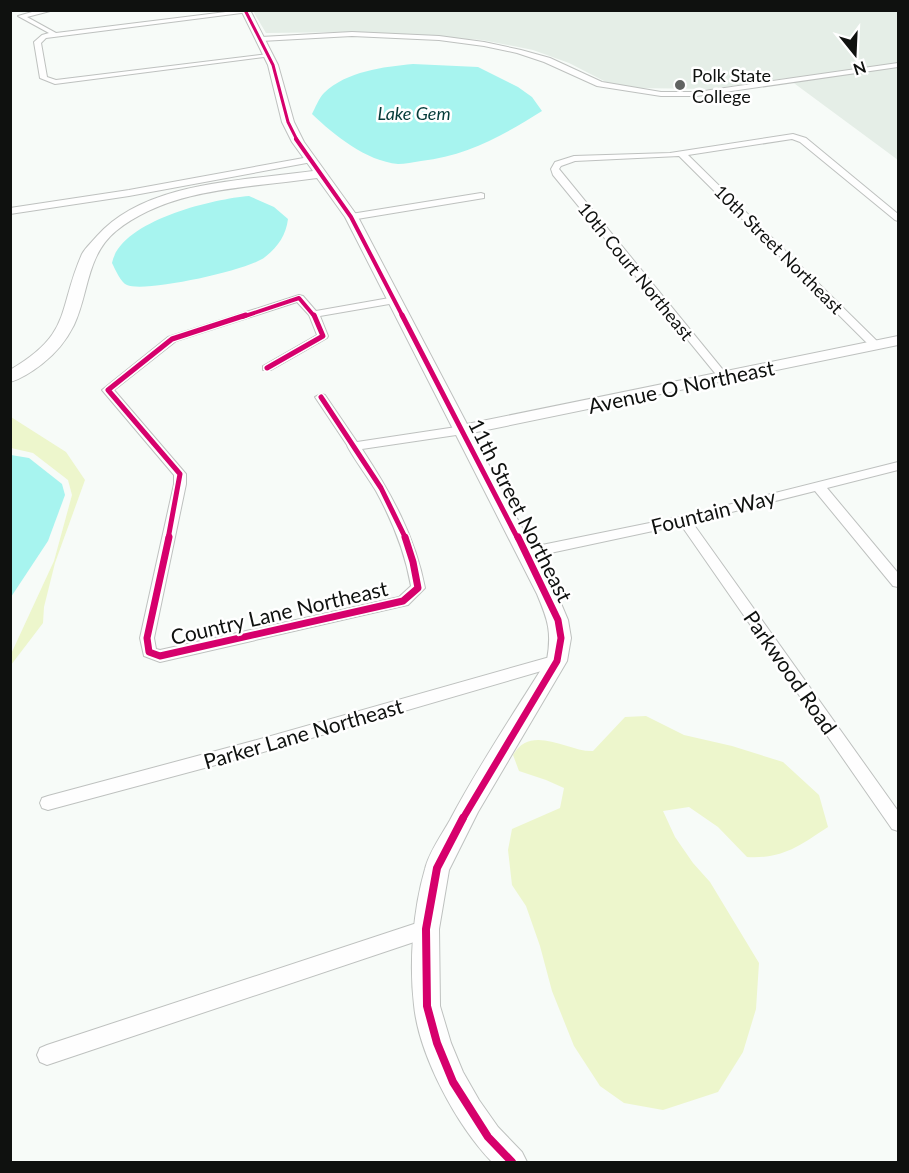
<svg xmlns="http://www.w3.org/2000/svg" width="909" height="1173" font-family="Lato,sans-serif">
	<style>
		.built { fill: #e5eee7 }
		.green { fill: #edf6cc }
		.water { fill: #a7f4ef }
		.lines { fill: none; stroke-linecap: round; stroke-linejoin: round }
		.street-casing { stroke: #bec1bf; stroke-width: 2 }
		.secondary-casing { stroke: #bec1bf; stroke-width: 2 }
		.street { fill: #fefefe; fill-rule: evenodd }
		.secondary { fill: #fefefe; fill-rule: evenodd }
		.cycleway-far4-casing { stroke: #fff; stroke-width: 5 }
		.cycleway-far3-casing { stroke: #fff; stroke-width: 6 }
		.cycleway-far2-casing { stroke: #fff; stroke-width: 8 }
		.cycleway-far1-casing { stroke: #fff; stroke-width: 10 }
		.cycleway-casing { stroke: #fff; stroke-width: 12 }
		.cycleway-far4 { stroke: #d6006c; stroke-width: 3 }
		.cycleway-far3 { stroke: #d6006c; stroke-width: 4 }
		.cycleway-far2 { stroke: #d6006c; stroke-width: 5 }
		.cycleway-far1 { stroke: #d6006c; stroke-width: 7 }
		.cycleway { stroke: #d6006c; stroke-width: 8 }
		.poi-dot { fill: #606361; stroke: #fff; stroke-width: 2 }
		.labels { text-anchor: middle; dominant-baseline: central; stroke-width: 5; stroke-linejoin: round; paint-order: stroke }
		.far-poi-label { font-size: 18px; fill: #0f110f; stroke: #fff; text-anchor: start }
		.far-water-label { font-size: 18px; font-style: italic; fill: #063c3a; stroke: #fff }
		.far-street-label { font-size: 18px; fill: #0f110f; stroke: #fff }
		.street-label { font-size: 21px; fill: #0f110f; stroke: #fff }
	</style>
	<rect width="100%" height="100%" fill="#f7fbf8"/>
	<!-- built -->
	<path class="built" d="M253 11H898V160L787 78 711 89 632 88 606 82 569 63 533 50 482 40 353 32 266 33Z"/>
	<!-- green -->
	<g class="green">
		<path d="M11 417 66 452 85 480 55 563 44 607 43 623 11 665V654L54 561 72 495 68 480 33 453 11 448Z"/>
		<path d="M646 716 684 735 732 746 783 762 819 795 828 827C799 846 783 859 747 857L718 827 689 807 663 811 675 837 693 863 710 882 759 963 756 1009 743 1052 718 1092 663 1110 624 1103 600 1086 574 1046 552 991 540 946 526 906 512 885 508 850 512 829 560 808 564 788 546 780 519 771 513 755C531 723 568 752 593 751L625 717Z"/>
	</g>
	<!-- water -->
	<g class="water">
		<path d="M413 64 478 67 518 87 532 97 542 111C504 135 467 156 421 161 413 162 405 164 398 164 366 161 334 135 312 114 315 108 319 98 324 93 347 71 383 67 413 64Z"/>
		<path d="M249 196 274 207 288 219C286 235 278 247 265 257 250 270 145 293 127 285 121 283 115 269 112 263 120 221 212 199 249 196Z"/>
		<path d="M11 455 29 458 62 484 65 495 48 541 11 597Z"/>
	</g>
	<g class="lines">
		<!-- street casing -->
		<g class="street-casing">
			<g id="street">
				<path d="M39 10H54L27 17 56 33 242 10 249 12 46 38 41 43 47 77 56 80 268 54 272 56 55 84 40 78 34 42 42 35 49 33 18 16Z"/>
				<path d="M352 32 439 36 484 42 521 50 550 58 602 82 661 92H697L898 63V67L697 96H661L597 86 544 62 517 53 484 46 439 40 352 36 261 41 258 39 261 37Z"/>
				<path d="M793 134 806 138 898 214V221L895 220 800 142 792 139 688 155 879 343V347H871L679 156 575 161 561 166 559 169 728 376 723 379 719 378 553 175 551 169 555 162 574 156 670 153Z"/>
				<path d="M309 157 312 158V162L129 196 10 214V208L129 190Z"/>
				<path d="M481 193 484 194V198L351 220 346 217 351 214Z"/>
				<path d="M299 295 303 296 316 311 395 297 400 300 395 303 320 316 328 336 327 338 271 370H263V366L317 335 309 315 297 302 176 341 114 390 186 474V484L154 638 156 649 160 650 399 597 411 586C405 552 393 522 376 491 371 482 348 450 347 445L315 397 321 394 325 395 357 442 463 426 469 430 463 434 362 449C391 493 415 536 425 588L408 605 403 606 160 662 144 656 140 638 174 484V475L102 390 168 337Z"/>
				<path d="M898 462V470L827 488 898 573V587L893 586 815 491 692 522 898 811V831L892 829 681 525 527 558 520 553 527 548 684 516Z"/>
				<path d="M557 655 562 657 564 661 562 665 253 755 48 810 42 808 40 803 42 798 48 796 253 741Z"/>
				<path d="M426 920 432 923 435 929 432 935 426 938 47 1065 40 1062 37 1055 40 1048 47 1045Z"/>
			</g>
		</g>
		<!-- secondary casing -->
		<g class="secondary-casing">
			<path id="secondary" d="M241 10H250L278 65 294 122 304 142 358 217 467 424 898 336V345L472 433 557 594 568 620 571 638 567 661 478 812 449 870 439 929 440 1006 451 1043 463 1072 479 1100 498 1127 522 1152 527 1162H492C457 1126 419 1056 414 1005 409 963 413 910 425 869 429 852 441 836 450 820 479 765 514 713 547 660 552 632 548 620 537 594L345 217 317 178C250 188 171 187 116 231 86 256 89 293 74 325 66 341 56 353 42 364 33 371 21 379 10 382V370C73 333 57 311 82 254 86 247 92 242 97 236 146 181 244 181 313 171L292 142 282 122 268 65Z"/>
		</g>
		<!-- street -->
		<use href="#street" class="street"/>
		<!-- secondary -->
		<use href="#secondary" class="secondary"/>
		<!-- cycleway-far4 casing -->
		<g class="cycleway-far4-casing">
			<path id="cycleway-far4" d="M245 10 273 65 288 122 297 140"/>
		</g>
		<!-- cycleway-far3 casing -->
		<g class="cycleway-far3-casing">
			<g id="cycleway-far3">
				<path d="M296 139 351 217 403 317"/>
				<path d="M242 317 299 298 315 317"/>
			</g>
		</g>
		<!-- cycleway-far2 casing -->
		<g class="cycleway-far2-casing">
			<g id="cycleway-far2">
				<path d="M402 315 518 539"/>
				<path d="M267 368 323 336 314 315"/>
				<path d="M321 397 381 488 406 539"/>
				<path d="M168 539 180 474 108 390 172 339 246 315"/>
			</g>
		</g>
		<!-- cycleway-far1 casing -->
		<g class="cycleway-far1-casing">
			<g id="cycleway-far1">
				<path d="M169 537 147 638 149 652 160 656 403 601 418 588 413 562 405 537"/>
				<path d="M462 820 557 661 561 638 558 620 518 537"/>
			</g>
		</g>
		<!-- cycleway casing -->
		<g class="cycleway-casing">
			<path id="cycleway" d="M463 818 437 868 426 929 427 1006 437 1043 453 1082 488 1137 512 1162"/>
		</g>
		<!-- cycleway-far4 -->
		<use href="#cycleway-far4" class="cycleway-far4"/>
		<!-- cycleway-far3 -->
		<use href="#cycleway-far3" class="cycleway-far3"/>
		<!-- cycleway-far2 -->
		<use href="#cycleway-far2" class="cycleway-far2"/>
		<!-- cycleway-far1 -->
		<use href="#cycleway-far1" class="cycleway-far1"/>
		<!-- cycleway -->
		<use href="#cycleway" class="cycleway"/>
	</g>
	<!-- markers -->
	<circle class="poi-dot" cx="680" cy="85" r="6"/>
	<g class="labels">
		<!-- far-poi labels -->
		<g class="far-poi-label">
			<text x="692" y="75">Polk State<tspan x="692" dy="21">College</tspan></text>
		</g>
		<!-- far-water labels -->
		<g class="far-water-label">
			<text x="414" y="113">Lake Gem</text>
		</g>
		<!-- far-street labels -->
		<g class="far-street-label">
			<text transform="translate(779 249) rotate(45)">10th Street Northeast</text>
			<text transform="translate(636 271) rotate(51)">10th Court Northeast</text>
		</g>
		<!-- street labels -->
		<g class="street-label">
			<text transform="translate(681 386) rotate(-12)">Avenue O Northeast</text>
			<text transform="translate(521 510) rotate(63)">11th Street Northeast</text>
			<text transform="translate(713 511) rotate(-14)">Fountain Way</text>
			<text transform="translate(279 612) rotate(-13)">Country Lane Northeast</text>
			<text transform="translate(791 672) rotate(55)">Parkwood Road</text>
			<text transform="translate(303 733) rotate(-16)">Parker Lane Northeast</text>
		</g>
	</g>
	<!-- border -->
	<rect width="909" height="1173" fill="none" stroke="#0f110f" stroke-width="24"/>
	<!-- north arrow -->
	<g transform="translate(855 54) rotate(162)" stroke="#ffffff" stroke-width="4.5" paint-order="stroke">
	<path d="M0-4.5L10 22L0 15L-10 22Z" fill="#0f110f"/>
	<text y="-9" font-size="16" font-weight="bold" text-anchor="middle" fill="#0f110f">N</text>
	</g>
</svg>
